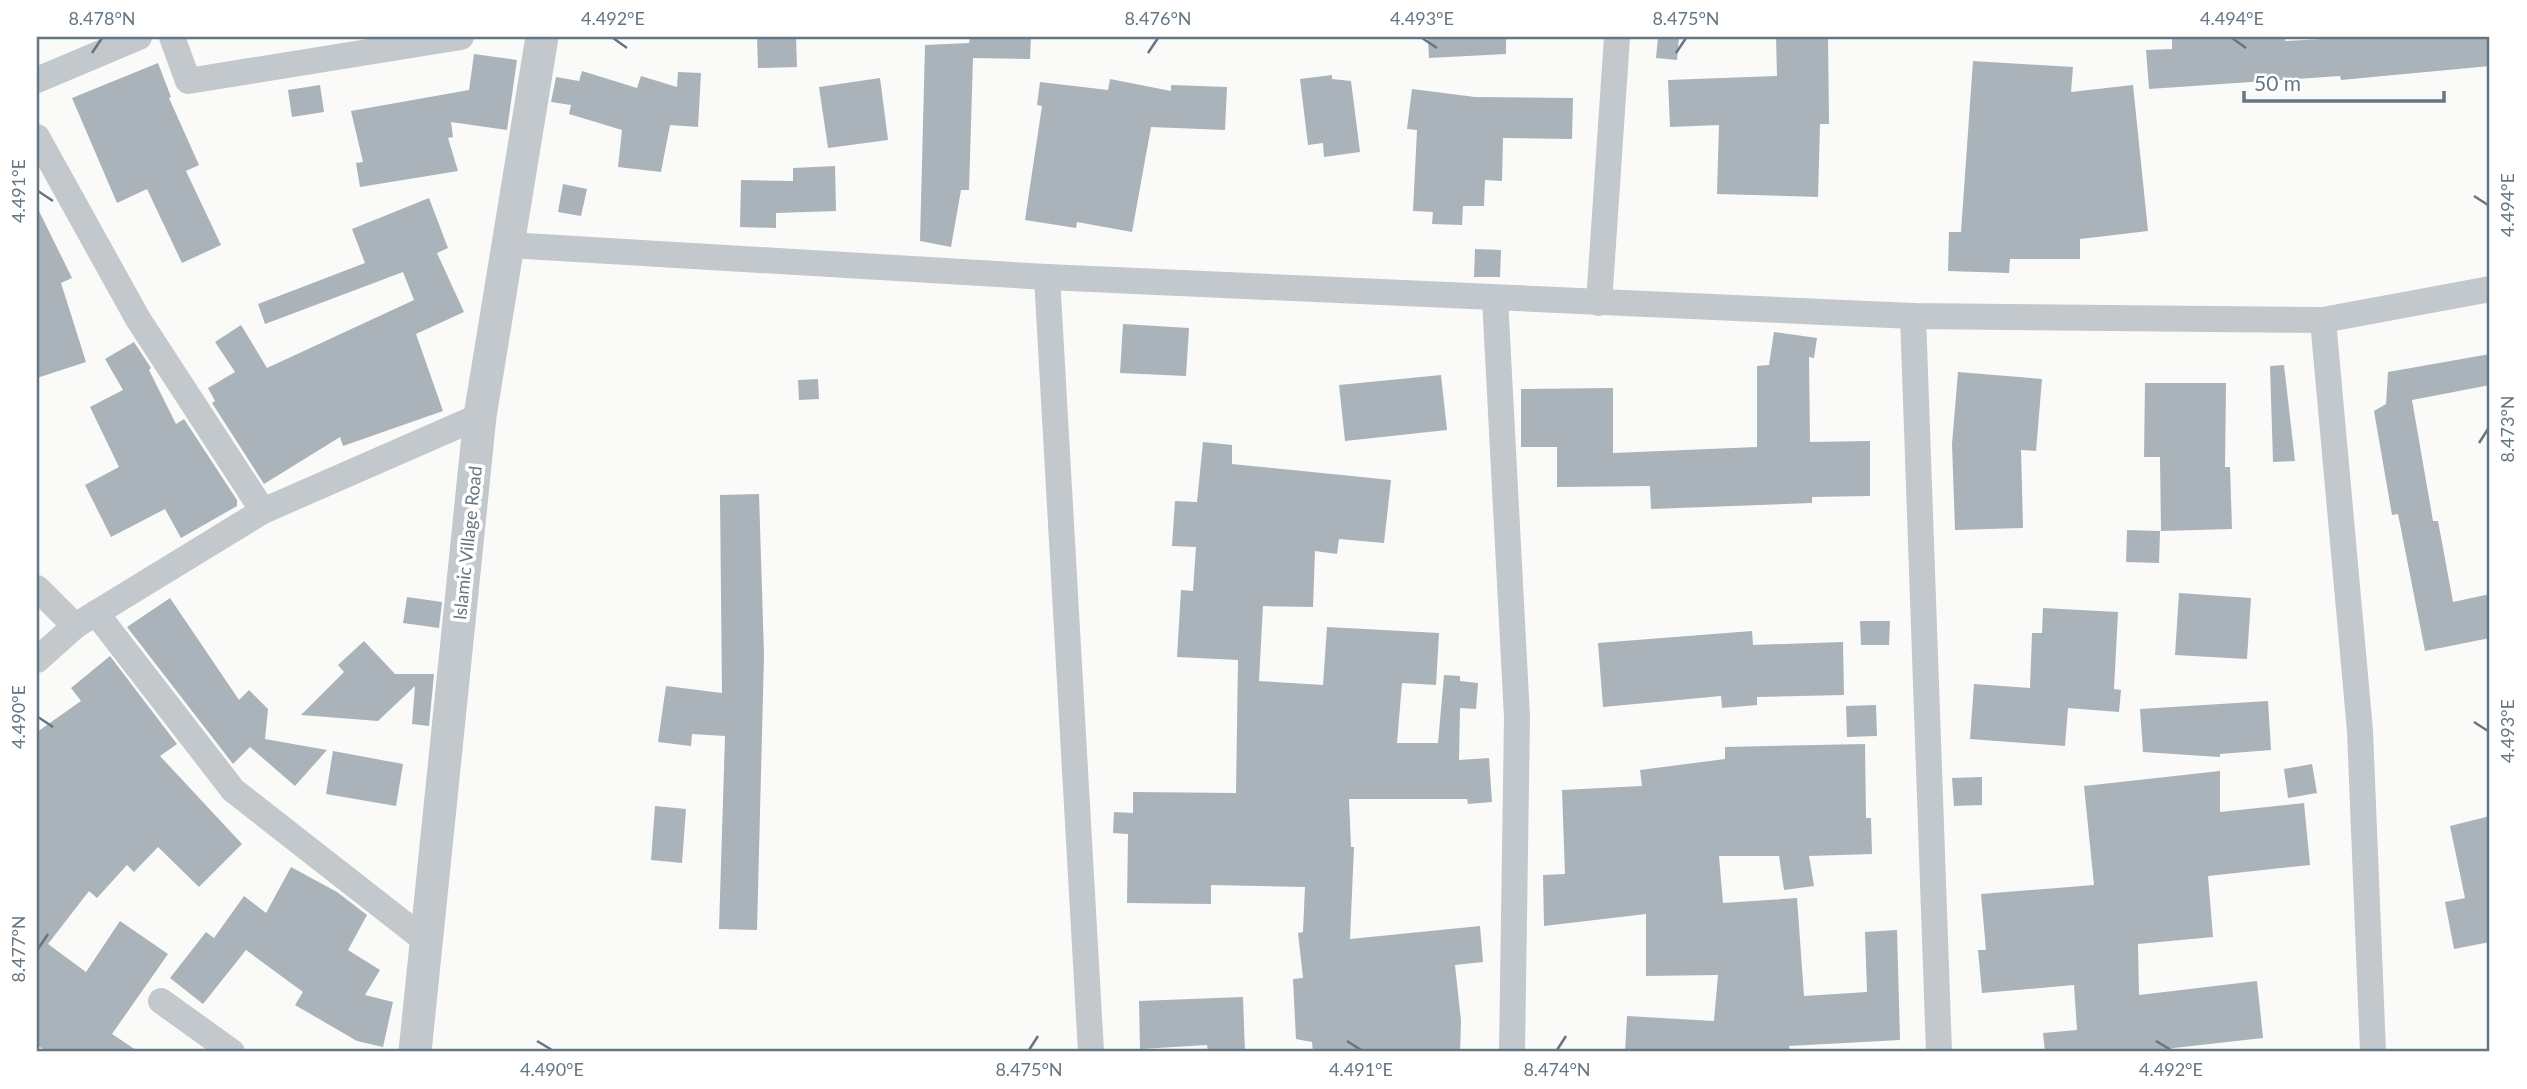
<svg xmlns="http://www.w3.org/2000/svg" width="2527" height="1089" font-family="Lato,sans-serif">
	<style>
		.building { fill: #aab3b9 }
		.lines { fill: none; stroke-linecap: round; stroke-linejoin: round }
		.minor { stroke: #c3c8cc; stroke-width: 26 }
		.tertiary { stroke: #c3c8cc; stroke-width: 33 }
		.ticks { fill: none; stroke: #657683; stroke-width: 2.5 }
		.labels { text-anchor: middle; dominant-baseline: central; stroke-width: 7; stroke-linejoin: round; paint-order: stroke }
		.street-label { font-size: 18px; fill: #657683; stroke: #fff }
		.neatline { fill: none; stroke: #657683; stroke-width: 2.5 }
		.ticks-label { font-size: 18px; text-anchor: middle; fill: #657683 }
	</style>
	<rect width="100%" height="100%" fill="#fafaf8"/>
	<!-- building -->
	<g class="building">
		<path d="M757 37H796L797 67 758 68Z"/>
		<path d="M970 37H1031L1030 59 973 58 969 190H961L951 247 920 241 925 45 969 43Z"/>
		<path d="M1428 37H1506V54L1429 58Z"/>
		<path d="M1658 37H1679L1677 60 1656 58Z"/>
		<path d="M1776 37H1828L1829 124H1820L1818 197 1717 194 1719 125 1670 127 1668 80 1777 76Z"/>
		<path d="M2172 37H2285V41L2359 37H2490V66L2341 80 2340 76 2149 89 2146 50 2172 49Z"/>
		<path d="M474 54 517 60 507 130 451 122 453 137 448 138 458 171 360 187 356 163 363 162 351 111 469 90Z"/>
		<path d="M1973 61 2073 67 2071 92 2133 85 2148 231 2080 239V259H2010L2009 273 1948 271 1949 232H1961Z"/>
		<path d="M158 63 171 97 169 98 199 165 186 171 221 245 182 263 147 189 117 203 72 98Z"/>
		<path d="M582 71 637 88 641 76 677 87 678 72 701 73 698 127 670 125 661 172 618 167 622 130 569 114 571 105 551 102 556 77 579 81Z"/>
		<path d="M1332 75V79L1351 81 1360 152 1324 157 1323 143 1308 145 1300 79Z"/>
		<path d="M880 78 888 140 828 148 819 87Z"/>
		<path d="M1110 79 1171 91V85L1227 87 1225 130 1151 127 1132 232 1077 222 1076 228 1025 220 1042 106 1037 105 1040 82 1108 90Z"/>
		<path d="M320 85 324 112 292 117 288 90Z"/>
		<path d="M1412 89 1475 97 1573 98 1572 139 1503 138 1502 181 1485 180 1484 206H1463L1462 225 1432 224 1433 212 1413 211 1417 130 1407 129Z"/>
		<path d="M835 166 836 211 776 213V228L740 227 741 180 793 181V168Z"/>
		<path d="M563 184 587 189 581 216 558 212Z"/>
		<path d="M429 198 448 248 437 253 464 312 416 334 443 411 343 446 340 437 264 484 212 403 215 401 208 388 235 372 215 342 241 325 267 368 414 300 403 272 265 324 258 304 365 263 352 229Z"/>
		<path d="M37 207 72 278 61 283 86 362 37 378Z"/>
		<path d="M1475 249 1501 250 1500 277H1474Z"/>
		<path d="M1123 324 1189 328 1186 376 1120 373Z"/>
		<path d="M1774 332 1817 338 1814 358 1809 357 1810 442 1870 441V496L1812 497V503L1651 509 1650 486 1557 487V447H1521V389L1613 388V453L1757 447V366L1769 365Z"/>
		<path d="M134 342 151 368 149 370 176 424 184 419 237 500V506L181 538 165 509 111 537 85 485 119 467 90 407 123 390 105 359Z"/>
		<path d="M2490 354V385L2412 400 2433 521H2438L2453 602 2490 594V638L2425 651 2398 514 2392 515 2374 411 2386 404 2388 372Z"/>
		<path d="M2284 365 2295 461 2273 462 2270 366Z"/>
		<path d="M1958 372 2042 379 2036 451 2021 450 2023 528 1955 530 1952 444Z"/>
		<path d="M1441 375 1447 430 1345 441 1339 385Z"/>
		<path d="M818 379 819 399 799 400 798 380Z"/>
		<path d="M2145 383H2226L2225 467H2230L2232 529 2161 531 2160 457H2144Z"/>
		<path d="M1203 442 1232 445V464L1391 480 1384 543 1339 539 1337 554 1315 551 1313 607 1263 606 1259 681 1323 685 1327 627 1439 633 1436 685 1402 683 1397 743H1438L1444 675 1460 676V681L1478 683 1476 709 1460 708 1459 760 1489 758 1492 802 1468 804 1467 799H1349L1351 847H1354L1350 939 1480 926 1483 962 1455 965 1461 1021 1460 1052H1313L1312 1042 1296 1039 1293 979 1303 978 1298 933 1303 932 1305 887 1211 885V904L1127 903 1128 834 1113 833 1114 812 1133 813V792L1236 793 1238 660 1177 657 1181 590 1193 591 1196 547 1172 546 1175 501 1197 502Z"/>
		<path d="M759 494 764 655 757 930 719 929 725 736 692 734 691 746 658 742 666 686 722 693 720 495Z"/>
		<path d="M2127 530 2160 531 2159 563 2126 562Z"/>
		<path d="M2179 593 2251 598 2247 659 2175 655Z"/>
		<path d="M407 597 442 602 439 628 403 623Z"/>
		<path d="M170 598 239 700 249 690 268 709 265 739 327 750 295 786 250 747 233 764 127 627Z"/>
		<path d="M2043 608 2118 612 2114 689 2121 690 2119 712 2068 708 2065 746 1970 739 1974 684 2030 688 2032 633H2042Z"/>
		<path d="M1860 621H1890L1889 645H1861Z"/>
		<path d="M1752 631 1753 645 1843 642 1844 695 1757 697V705L1722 708 1721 696 1603 707 1598 643Z"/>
		<path d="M364 641 395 674H434L429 726 412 724 415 686 378 721 301 715 344 672 338 665Z"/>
		<path d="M110 656 177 744 160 756 242 844 199 887 158 847 134 872 127 865 97 898 89 891 48 944 86 972 120 921 168 954 112 1034 139 1052H47L37 1045V732L81 701 71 688Z"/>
		<path d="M2268 701 2271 750 2220 754V757L2143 752 2140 709Z"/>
		<path d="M1876 705 1877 736 1847 737 1846 706Z"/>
		<path d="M1865 744 1866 818H1871L1872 854 1809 856 1814 886 1784 890 1779 856H1719L1723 903 1797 898 1804 996 1867 992 1865 932 1897 930 1900 1040 1789 1046 1790 1052H1625L1627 1016 1714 1021 1718 975 1646 976V914L1544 926 1543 875 1565 874 1562 790 1642 786 1640 770 1725 759V747Z"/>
		<path d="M333 751 403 764 396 806 326 794Z"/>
		<path d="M2312 764 2317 793 2288 798 2284 769Z"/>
		<path d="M2220 771V812L2304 803 2310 865 2208 876 2213 937 2138 944 2139 995 2257 981 2263 1038 2138 1052H2045L2043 1033 2077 1030 2074 985 1982 993 1978 950H1986L1981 894 2094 885 2084 786Z"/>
		<path d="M1982 777V805L1954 806 1952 778Z"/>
		<path d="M655 806 686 809 682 863 651 860Z"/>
		<path d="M2490 816V942L2454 949 2445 902 2465 898 2450 826Z"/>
		<path d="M291 867 337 892 367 915 348 950 380 970 365 995 393 1002 383 1047 357 1041 295 1005 303 992 246 950 203 1004 170 978 206 932 214 938 244 896 266 913Z"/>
		<path d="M1243 997 1245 1052H1208L1207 1045 1140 1049 1139 1001Z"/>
	</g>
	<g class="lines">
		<!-- minor -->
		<g class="minor">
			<path d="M172 37 188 81 461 37"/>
			<path d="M37 80 139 37"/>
			<path d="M37 137 138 319 263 511"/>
			<path d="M508 245 1047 277 1913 316 2323 320 2490 289"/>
			<path d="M1047 277 1091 1052"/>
			<path d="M1495 298 1517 717 1512 1052"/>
			<path d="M1599 303 1617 37"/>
			<path d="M1913 316 1939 1052"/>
			<path d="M2323 320 2360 731 2373 1052"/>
			<path d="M37 588 75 626"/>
			<path d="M96 613 233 790 426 941"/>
			<path d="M37 660 75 626 263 511 480 416"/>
			<path d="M161 1001 232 1052"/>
		</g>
		<!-- tertiary -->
		<path class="tertiary" d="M415 1052 480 416 542 37"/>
	</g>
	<!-- ticks -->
	<path class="ticks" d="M613 38 627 48M1422 38 1437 48M2232 38 2246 48M92 53 102 38M1148 53 1158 38M1676 53 1686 38M38 191 53 201M2474 196 2488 205M2479 443 2488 429M38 717 53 727M2474 722 2488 731M38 949 48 934M537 1041 552 1050M1347 1041 1361 1050M2156 1041 2171 1050M1029 1050 1038 1036M1557 1050 1566 1036"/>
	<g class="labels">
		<!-- street labels -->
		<g class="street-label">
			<text transform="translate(467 543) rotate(-84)">Islamic Village Road</text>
		</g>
	</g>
	<!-- border -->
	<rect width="2527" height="1089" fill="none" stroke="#ffffff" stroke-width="77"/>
	<!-- scale -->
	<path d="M2244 91v10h200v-10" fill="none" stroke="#657683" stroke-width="3.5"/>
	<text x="2254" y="91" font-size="21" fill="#657683" stroke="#ffffff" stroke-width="5" paint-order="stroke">50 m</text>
	<rect x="38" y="38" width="2450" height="1012" class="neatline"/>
	<g class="ticks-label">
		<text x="102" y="25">8.478°N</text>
		<text x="613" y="25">4.492°E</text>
		<text x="1158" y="25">8.476°N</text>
		<text x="1422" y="25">4.493°E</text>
		<text x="1686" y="25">8.475°N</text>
		<text x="2232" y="25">4.494°E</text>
		<text transform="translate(19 191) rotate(-90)" y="6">4.491°E</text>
		<text transform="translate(2508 205) rotate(-90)" y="6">4.494°E</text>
		<text transform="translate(2508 429) rotate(-90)" y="6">8.473°N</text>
		<text transform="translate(19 717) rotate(-90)" y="6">4.490°E</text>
		<text transform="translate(2508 731) rotate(-90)" y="6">4.493°E</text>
		<text transform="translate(19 949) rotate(-90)" y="6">8.477°N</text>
		<text x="552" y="1076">4.490°E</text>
		<text x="1029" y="1076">8.475°N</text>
		<text x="1361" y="1076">4.491°E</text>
		<text x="1557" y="1076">8.474°N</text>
		<text x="2171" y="1076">4.492°E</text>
	</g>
</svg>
